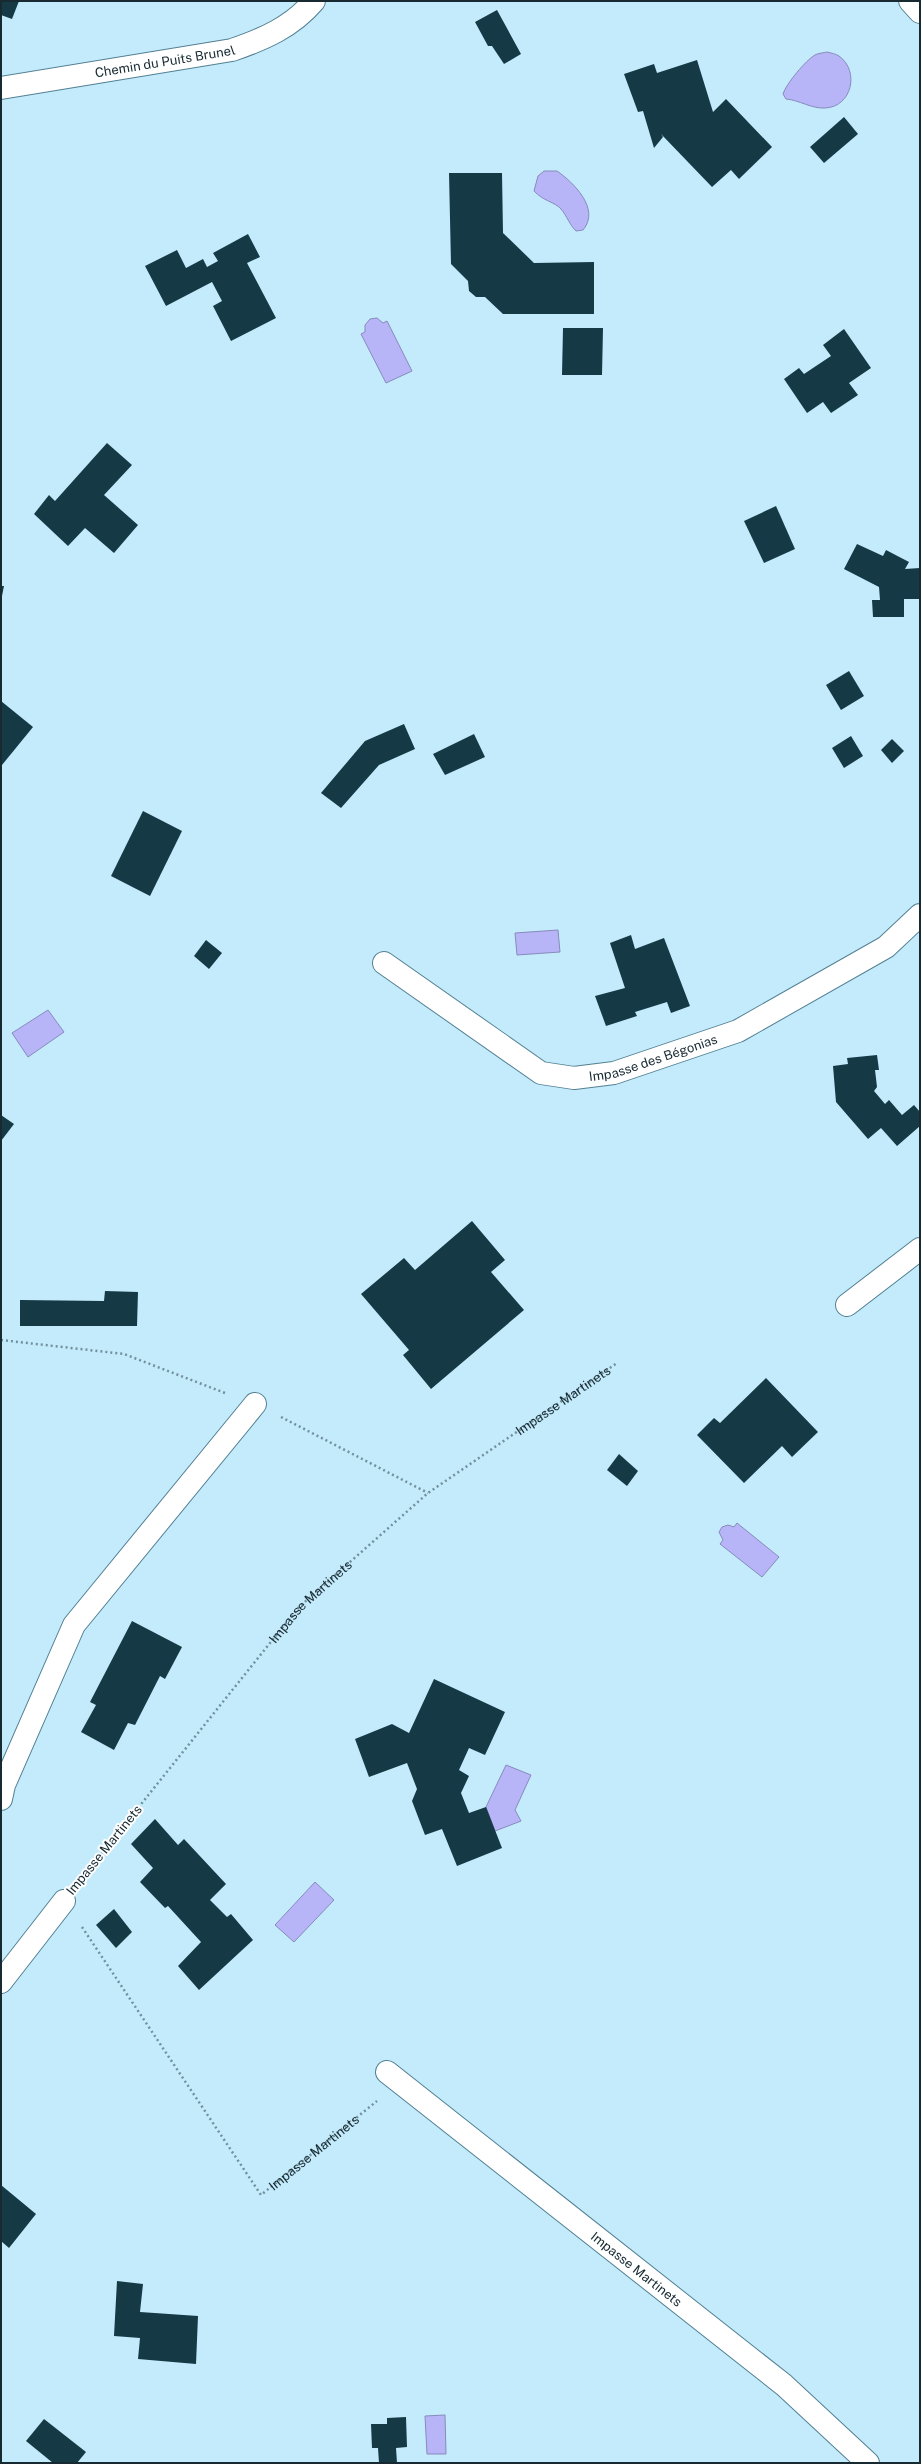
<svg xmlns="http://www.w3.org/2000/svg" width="921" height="2464" font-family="'Public Sans',sans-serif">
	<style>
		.water { fill: #b7b5f7; stroke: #878bbc }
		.building { fill: #163946 }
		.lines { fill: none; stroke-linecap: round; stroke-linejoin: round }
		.minor-casing { stroke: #528093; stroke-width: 24 }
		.path { stroke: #73909d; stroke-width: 2.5; stroke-dasharray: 2 3; stroke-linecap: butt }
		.minor { stroke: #fff; stroke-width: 22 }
		.labels { text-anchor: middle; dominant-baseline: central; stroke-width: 4; stroke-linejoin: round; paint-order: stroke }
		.street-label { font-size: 13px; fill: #172a32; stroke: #fff }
	</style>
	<rect width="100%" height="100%" fill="#c4ebfb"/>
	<!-- water -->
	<g class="water">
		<path d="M827 52C831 53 836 54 839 56 860 71 852 107 825 108 812 109 799 100 786 99L783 94C786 84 806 60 815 55 818 53 824 53 827 52Z"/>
		<path d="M544 171H557C573 182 601 209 583 230L576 231C569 224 567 216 561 209 555 202 543 201 534 191L538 176Z"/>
		<path d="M377 318 383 323 387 321 412 371 386 383 361 334 365 332V325L370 319Z"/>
		<path d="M558 930 560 952 517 955 515 933Z"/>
		<path d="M48 1010 64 1032 28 1057 12 1033Z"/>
		<path d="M737 1523 779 1557 762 1577 720 1544 723 1540 719 1532 722 1527 728 1525 734 1527Z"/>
		<path d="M506 1765 531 1775 515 1810 521 1821 495 1831 486 1807Z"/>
		<path d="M315 1882 334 1900 294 1942 275 1925Z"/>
		<path d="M445 2415 446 2454H427L425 2416Z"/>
	</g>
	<!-- building -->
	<g class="building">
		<path d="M1 1H19L12 19 1 15Z"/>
		<path d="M497 10 521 54 504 64 492 46H488L475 22Z"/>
		<path d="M697 60 713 112 726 99 772 147 739 179 731 170 712 187 661 134 663 137 654 148 643 111 638 112 624 74 654 64 657 73Z"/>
		<path d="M844 117 858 134 824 163 810 147Z"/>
		<path d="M449 173H502L503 233 534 263 594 262V314H503L485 297H476L469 291 468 281 451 264Z"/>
		<path d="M248 234 260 257 247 263 276 318 231 341 213 306 222 301 212 282 166 306 145 266 177 250 186 268 203 259 207 267 218 261 213 253Z"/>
		<path d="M563 328H603L602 375H562Z"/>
		<path d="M844 329 871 368 849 383 858 395 831 413 823 402 807 413 784 379 799 368 804 374 831 356 823 345Z"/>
		<path d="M107 443 132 465 104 495 138 525 114 553 85 528 68 546 34 514 49 495 55 501Z"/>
		<path d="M776 506 795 549 764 563 744 521Z"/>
		<path d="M857 544 883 556 886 550 909 562 905 569 920 568V599H904V617H873L872 600H880L879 587 844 569Z"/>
		<path d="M1 586H4L2 596H1Z"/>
		<path d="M849 671 864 696 841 710 826 685Z"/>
		<path d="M1 701 33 727 2 765 1 764Z"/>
		<path d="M404 724 415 749 379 765 341 808 321 793 365 741Z"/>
		<path d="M474 734 485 757 445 775 433 754Z"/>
		<path d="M851 736 863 756 844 768 832 748Z"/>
		<path d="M892 739 904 751 892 763 881 750Z"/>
		<path d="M143 811 182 831 150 896 111 876Z"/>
		<path d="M631 935 635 949 664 938 690 1006 671 1013 667 1002 635 1012 637 1016 606 1026 595 996 625 988 610 943Z"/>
		<path d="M206 940 222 953 209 969 194 956Z"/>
		<path d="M877 1055 879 1070H875L877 1087 874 1091 885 1104 889 1100 902 1115 914 1105 920 1112V1126L897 1146 881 1128 868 1139 836 1102 833 1066 848 1064 847 1058Z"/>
		<path d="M1 1115 14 1124 1 1141Z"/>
		<path d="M472 1221 505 1260 491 1272 524 1310 431 1389 403 1355 409 1350 361 1294 404 1258 415 1270Z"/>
		<path d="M105 1291 138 1292 137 1326H20V1300L104 1301Z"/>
		<path d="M766 1378 818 1432 792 1457 782 1446 744 1483 697 1435 714 1418 720 1423Z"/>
		<path d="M619 1454 638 1471 627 1486 607 1470Z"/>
		<path d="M132 1621 182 1647 165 1679 160 1676 135 1725 128 1723 114 1750 81 1732 96 1705 90 1702Z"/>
		<path d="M434 1679 505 1712 485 1755 469 1748 459 1770 469 1776 461 1793 469 1813 486 1807 502 1848 457 1866 442 1829 425 1835 412 1801 417 1789 407 1763 369 1777 355 1739 392 1724 409 1733Z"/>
		<path d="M155 1819 178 1845 184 1839 226 1884 210 1900 227 1917 231 1914 253 1940 199 1990 178 1966 201 1942 168 1906 165 1908 140 1882 153 1868 131 1844Z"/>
		<path d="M114 1909 132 1932 116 1948 96 1925Z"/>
		<path d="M1 2185 36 2214 9 2248 1 2241Z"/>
		<path d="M117 2281 143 2284 140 2312 198 2316 196 2364 138 2359 140 2338 114 2336Z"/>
		<path d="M406 2417 407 2447 396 2448 397 2463H379L378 2448H372L371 2424H387V2418Z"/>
		<path d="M44 2419 86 2452 77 2463H53L26 2441Z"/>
	</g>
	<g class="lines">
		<!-- minor casing -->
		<g class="minor-casing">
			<g id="minor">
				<path d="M910 1 920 12"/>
				<path id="s3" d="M1 88 232 50C264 39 292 27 314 1"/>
				<path id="s4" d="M384 963 541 1073 574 1078 614 1073 738 1031 886 947 920 915"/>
				<path d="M847 1305 920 1249"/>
				<path d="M1 1799 4 1785 74 1625 255 1404"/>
				<path d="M1 1982 64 1901"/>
				<path id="s5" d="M387 2072 784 2385 868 2463"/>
			</g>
		</g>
		<!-- path -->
		<g class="path">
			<path d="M1 1340 124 1354 225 1393"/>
			<path d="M281 1417 428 1493"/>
			<path id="s1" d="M82 1878 298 1608 428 1493 617 1363"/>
			<path id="s2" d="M82 1927 261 2195 377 2101"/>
		</g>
		<!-- minor -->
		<use href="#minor" class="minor"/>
	</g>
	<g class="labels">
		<!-- street labels -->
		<g class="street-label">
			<text stroke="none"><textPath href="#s3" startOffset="166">Chemin du Puits Brunel</textPath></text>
			<text stroke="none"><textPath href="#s4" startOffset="307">Impasse des Bégonias</textPath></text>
			<text stroke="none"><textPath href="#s1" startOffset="683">Impasse Martinets</textPath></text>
			<text stroke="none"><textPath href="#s1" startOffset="359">Impasse Martinets</textPath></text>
			<text transform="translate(104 1850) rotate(-51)">Impasse Martinets</text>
			<text stroke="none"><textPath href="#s2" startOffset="390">Impasse Martinets</textPath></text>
			<text stroke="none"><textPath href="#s5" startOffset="318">Impasse Martinets</textPath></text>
		</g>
	</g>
	<!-- border -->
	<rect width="921" height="2464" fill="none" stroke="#172a32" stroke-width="4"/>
</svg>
